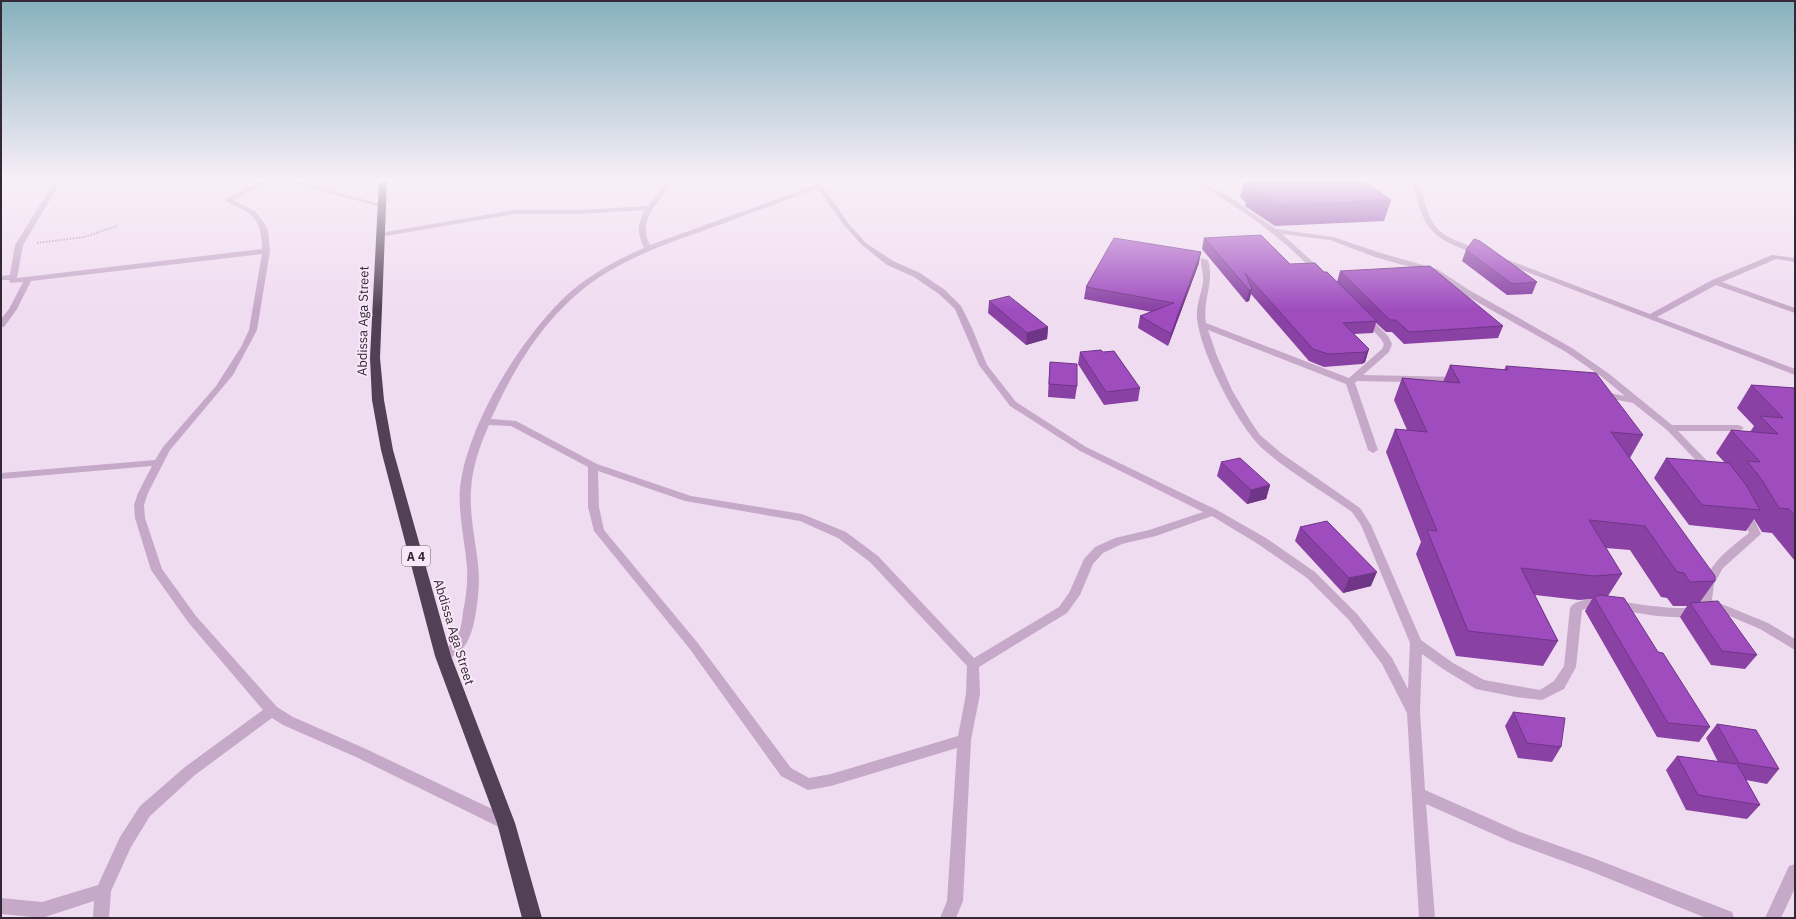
<svg xmlns="http://www.w3.org/2000/svg" width="1796" height="919" font-family="'IBM Plex Sans',sans-serif">
	<style>
		.lines { fill: none; stroke-linecap: round; stroke-linejoin: round }
		.path { stroke: #b193b3; stroke-width: 2; stroke-dasharray: 1.5 1.5; stroke-linecap: butt }
		.minor { fill: #c6a9c8; fill-rule: evenodd }
		.highway { fill: #514056; fill-rule: evenodd }
		.wall { fill: #8941a4 }
		.shaded-wall { fill: #6f3586 }
		.building { fill: #9f4cbf; stroke: #6f3586 }
		.labels { text-anchor: middle; dominant-baseline: central; stroke-width: 4; stroke-linejoin: round; paint-order: stroke }
		.shield { fill: #f8e8f8; stroke: #6e6270; stroke-width: 1 }
		.shield-label { font-size: 12px; font-weight: bold; fill: #332835 }
		.street-label { font-size: 13px; fill: #332835; stroke: #f8e8f8 }
	</style>
	<rect width="100%" height="100%" fill="#f0dcf0"/>
	<g class="lines">
		<!-- path -->
		<path class="path" d="M37 243 84 237 117 226"/>
		<!-- minor -->
		<g class="minor">
			<path d="M55 181H61L23 245 17 278 262 249C262 231 259 218 242 209 236 206 229 204 225 200L262 181H270L233 200 255 211 265 224 268 231 270 251 257 330 233 375 170 450 148 493 144 505 145 518 162 569 196 616 277 707 293 717 366 749 511 818 513 823 511 828 506 830 501 828 356 757 283 725 272 718 195 775 150 816 131 847 111 891 109 918H93L94 901 42 918 1 914V898L42 902 98 885 120 837 140 806 185 767 263 710 188 622 151 570 135 518 134 505 138 493 152 466 1 479V473L155 460 163 447 216 386 241 347 249 330 262 254 31 281 17 309 4 327H1V319L9 309 23 282 10 283 9 280H1V276L10 275 15 245Z"/>
			<path d="M284 181H295L384 205 381 207Z"/>
			<path d="M668 181H674C660 200 636 220 650 245L816 185 813 181H819L848 223 866 243 893 261 920 273 945 290 961 306 972 328 987 365 1016 402 1086 447 1217 510 1266 538 1315 572 1357 614 1392 658 1408 689 1410 643 1361 525 1352 512C1323 491 1290 473 1263 449 1238 426 1200 352 1197 318 1196 306 1201 294 1203 282 1204 274 1200 265 1201 258L1208 260C1215 282 1202 301 1206 323L1349 378 1382 349 1384 344 1381 339 1362 319 1366 317H1369L1388 336 1392 344 1389 352 1363 375 1457 377 1461 380 1457 383 1357 381 1355 383 1378 450 1373 453 1368 450 1346 384 1208 330 1217 356 1232 390 1251 422 1260 435 1281 453 1360 508 1371 525 1421 640 1453 663 1484 680 1540 690 1554 681 1564 666 1570 608C1580 590 1636 605 1653 606 1668 608 1684 609 1699 607 1702 569 1721 555 1749 533L1740 511 1741 509H1749L1761 534 1723 568 1714 584 1712 600 1768 623 1795 639V650L1760 629 1711 608 1709 613C1687 620 1660 617 1637 613 1621 611 1598 603 1582 610L1576 667 1564 689 1542 700 1516 697 1476 689 1443 669 1422 654 1420 712 1425 790 1520 832 1593 858 1732 912 1734 918H1706L1590 871 1511 842 1426 804 1435 918H1419L1407 713 1382 664 1349 620 1307 578 1258 544 1212 516 1156 536 1122 544 1103 553 1093 564 1080 595 1067 613 979 667 980 694 971 740 963 901 956 918H940L947 901 957 748 831 786 808 790 781 776 689 648 594 531 588 507V467L511 426 489 425C480 445 472 468 471 490 469 520 478 549 479 578 479 592 477 605 475 618 472 632 468 647 455 655 450 658 445 662 439 659L437 656C441 648 452 647 456 638 461 630 462 621 463 612 466 597 468 582 467 567 465 541 458 515 460 488 467 424 522 336 569 293 591 274 618 259 644 248 637 234 637 224 645 210L579 214H514L380 237 377 235 380 233 514 210H579L648 206ZM818 189 844 225 862 245 887 265 914 277 939 294 955 309 979 365 1010 406 1080 451 1203 512 1149 530 1115 538 1095 547 1084 559 1069 593 1059 607 974 658 878 556 846 532 802 514 691 496 597 464 516 421 491 419C511 374 538 328 576 295 617 259 671 242 722 224 754 212 786 200 818 189ZM598 471 685 501 800 521 838 538 870 562 967 666 966 694 958 736 831 774 809 778 791 768 697 642 604 530 599 507Z"/>
			<path d="M1192 181H1200L1230 197 1276 229 1333 237 1381 253 1437 269 1469 290 1572 348 1608 373 1672 425H1739L1744 428 1739 431H1678L1717 471 1712 474 1708 473 1667 430 1633 403 1597 396 1595 394 1597 392 1600 391 1625 396 1602 377 1566 352 1463 294 1431 273 1375 257 1330 240 1282 234 1324 272 1320 274H1317L1290 248 1259 223 1225 200Z"/>
			<path d="M1413 181H1419C1432 233 1434 233 1484 251V255C1477 256 1469 251 1463 249 1425 235 1421 218 1413 181Z"/>
			<path d="M1772 255 1795 258V262L1776 259 1722 282 1795 308V313L1716 285 1657 317 1795 369V375L1496 260 1503 258 1650 314 1712 280Z"/>
			<path d="M1795 864V888L1781 918H1765L1789 866Z"/>
		</g>
		<!-- highway -->
		<path class="highway" d="M379 181H387L380 358 384 400 393 450 451 656 515 823 542 918H522L497 823 435 656 381 450 372 400 370 358Z"/>
	</g>
	<!-- wall -->
	<g class="wall">
		<path d="M1244 181H1365L1391 200 1384 221 1275 226 1245 206 1246 203 1240 197Z"/>
		<path d="M1204 238 1290 264 1324 272 1337 282 1340 271 1503 326 1498 338 1404 344 1392 332H1386L1376 323 1373 333 1354 334 1369 349 1365 362 1362 364 1324 367 1309 361 1251 294 1249 301 1246 302 1202 249Z"/>
		<path d="M1466 250 1537 282 1532 294 1507 295 1462 261Z"/>
		<path d="M1199 263 1168 346 1138 328 1140 316 1152 312 1084 299 1086 287Z"/>
		<path d="M989 301 1048 327 1047 339 1026 345 988 313Z"/>
		<path d="M1080 352H1103L1140 388 1138 401 1104 405 1078 364Z"/>
		<path d="M1050 362 1077 386 1075 399 1048 397 1049 374Z"/>
		<path d="M1450 365 1504 370 1506 366 1643 435 1630 458 1715 581 1700 602 1757 655 1745 669 1711 665 1680 617 1687 606H1673L1667 598 1661 597 1630 550 1606 548 1622 574 1608 596 1658 652 1710 727 1699 742 1657 737 1585 611 1592 599 1579 600 1535 595 1558 641 1543 666 1456 656 1416 554 1421 542 1386 452 1395 429 1407 430 1394 400 1402 378 1443 382Z"/>
		<path d="M1751 385 1795 388V561L1772 533 1762 532 1754 519 1746 531 1689 525 1654 478 1666 458 1725 463 1716 453 1731 430 1750 432 1754 426 1737 408Z"/>
		<path d="M1221 462 1270 485 1266 499 1247 504 1217 476Z"/>
		<path d="M1300 527 1371 586 1343 593 1295 541Z"/>
		<path d="M1513 712 1561 747 1552 762 1518 758 1505 726Z"/>
		<path d="M1717 724 1779 769 1767 784 1746 780 1760 805 1747 819 1686 810 1666 770 1677 756 1718 762 1706 738Z"/>
	</g>
	<!-- shaded-wall -->
	<g class="shaded-wall">
		<path d="M1201 252 1199 263 1168 346 1171 334Z"/>
		<path d="M1252 289 1249 301 1246 302 1249 290Z"/>
		<path d="M1048 327 1047 339 1026 345 1027 333Z"/>
		<path d="M1369 349 1365 362 1362 364 1366 352Z"/>
		<path d="M1270 485 1266 499 1247 504 1251 490Z"/>
		<path d="M1377 572 1371 586 1343 593 1349 578Z"/>
	</g>
	<!-- building -->
	<g class="building">
		<path d="M1248 181H1365L1391 200 1280 206 1251 188 1249 186H1254Z"/>
		<path d="M1261 235 1290 264 1315 263 1324 272H1327L1377 321 1343 323 1369 349 1366 352 1328 354 1313 349 1245 273 1252 289 1249 290 1204 238Z"/>
		<path d="M1114 238 1201 252 1171 334 1140 316 1174 303 1086 287Z"/>
		<path d="M1474 239 1480 241 1537 282 1512 284 1466 250Z"/>
		<path d="M1430 266 1503 326 1409 332 1396 320H1390L1340 271Z"/>
		<path d="M1009 296 1048 327 1027 333 989 301Z"/>
		<path d="M1101 350 1103 352 1114 351 1140 388 1106 392 1080 352Z"/>
		<path d="M1050 362 1077 364V386L1049 384Z"/>
		<path d="M1450 365 1508 370 1506 366 1596 373 1643 435 1611 432 1715 576V581L1690 582 1684 573 1677 572 1645 526 1589 520 1622 574 1594 576 1521 568 1558 641 1468 631 1427 530 1437 531 1395 429 1427 432 1402 378 1460 383Z"/>
		<path d="M1751 385 1795 388V516L1789 509 1779 508 1762 480 1747 461 1760 462 1731 430 1778 434 1760 416 1783 418Z"/>
		<path d="M1240 458 1270 485 1251 490 1221 462Z"/>
		<path d="M1666 458 1729 463 1747 486 1760 510 1702 505Z"/>
		<path d="M1327 521 1377 572 1349 578 1300 527Z"/>
		<path d="M1600 595 1624 598 1658 652 1663 653 1710 727 1668 723 1594 597Z"/>
		<path d="M1718 601 1757 655 1722 651 1690 603Z"/>
		<path d="M1513 712 1565 718 1561 747 1527 743Z"/>
		<path d="M1717 724 1756 730 1779 769 1739 763Z"/>
		<path d="M1677 756 1737 764 1760 805 1698 795Z"/>
	</g>
	<!-- sky -->
	<linearGradient id="sky" x2="0" y2="1"><stop stop-color="#86b1bd"/><stop offset="0.58" stop-color="#f8eff8"/><stop offset="1" stop-color="#f8eff8" stop-opacity="0"/></linearGradient>
	<rect width="1796" height="310" fill="url(#sky)"/>
	<g class="labels">
		<!-- shield labels -->
		<rect class="shield" x="402" y="546" width="28" height="20" rx="3"/>
		<g class="shield-label">
			<text x="416" y="556">A 4</text>
		</g>
		<!-- street labels -->
		<g class="street-label">
			<text transform="translate(363 321) rotate(-89)">Abdissa Aga Street</text>
			<text transform="translate(454 632) rotate(73)">Abdissa Aga Street</text>
		</g>
	</g>
	<!-- border -->
	<rect width="1796" height="919" fill="none" stroke="#332835" stroke-width="4"/>
</svg>
